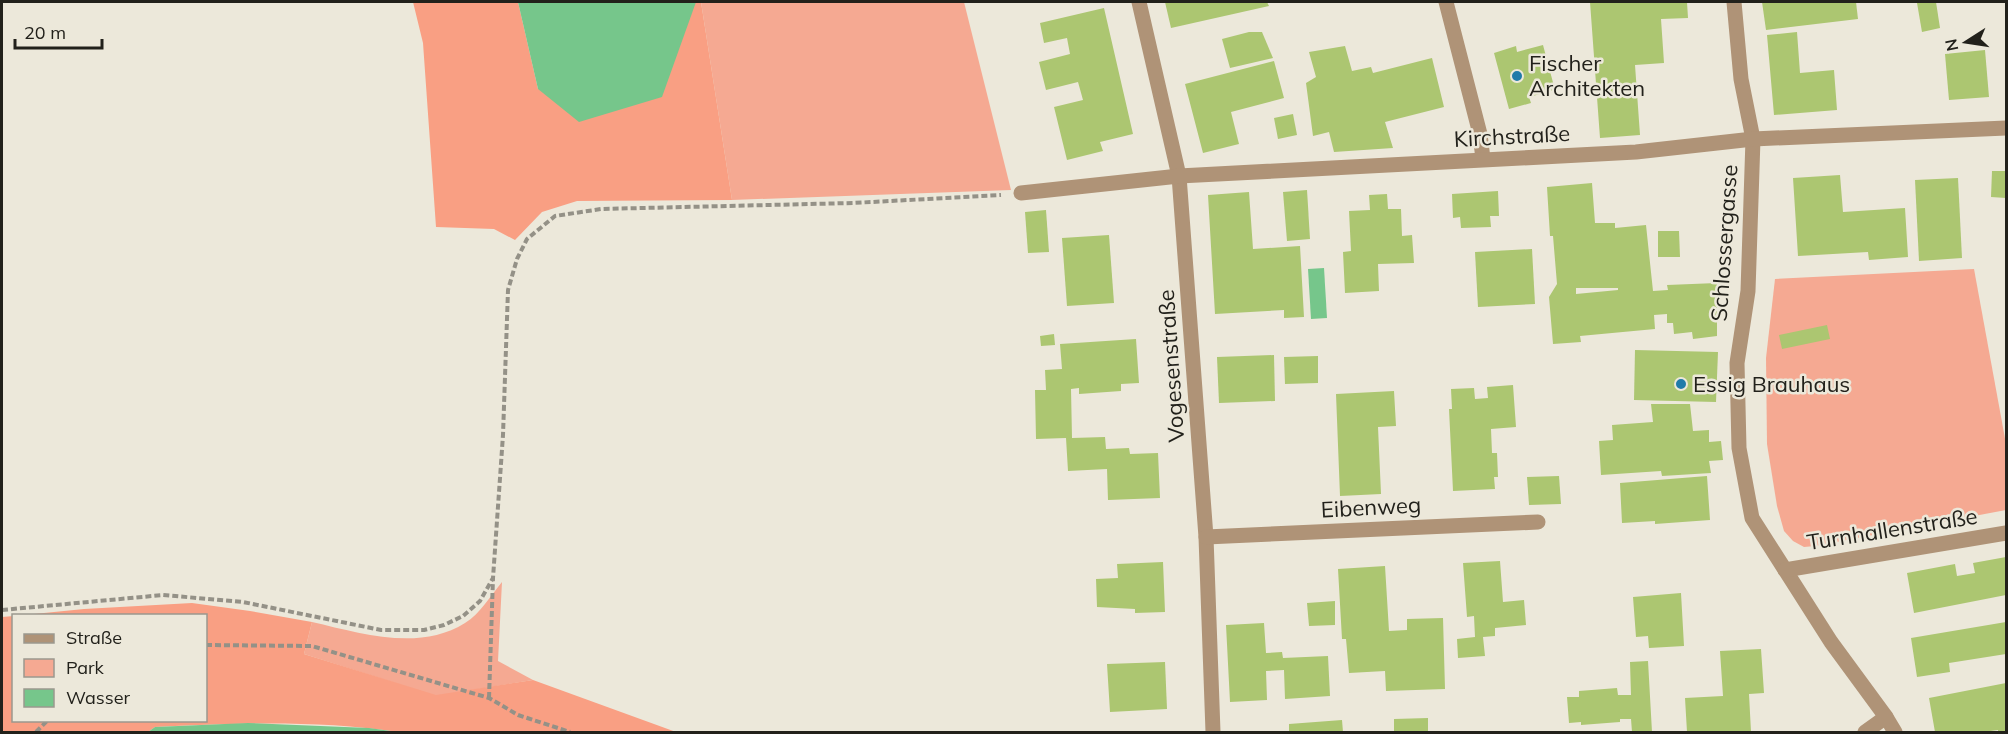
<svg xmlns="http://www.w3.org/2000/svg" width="2008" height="734" font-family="Mulish,sans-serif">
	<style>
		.green { fill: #f5a992 }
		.forest { fill: #f99f83 }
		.water { fill: #76c68b }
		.building { fill: #acc671; fill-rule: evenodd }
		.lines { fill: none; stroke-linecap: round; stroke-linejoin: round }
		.path { stroke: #949187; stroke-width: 4; stroke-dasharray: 6 3; stroke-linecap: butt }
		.minor { stroke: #af9377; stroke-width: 15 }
		.poi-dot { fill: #207ba9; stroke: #ece8da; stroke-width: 2 }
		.labels { text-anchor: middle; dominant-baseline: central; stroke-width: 5; stroke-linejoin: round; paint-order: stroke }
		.poi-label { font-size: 22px; fill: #22211b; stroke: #ece8da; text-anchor: start }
		.street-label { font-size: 22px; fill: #22211b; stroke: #ece8da }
	</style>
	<rect width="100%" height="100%" fill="#ece8da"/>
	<!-- green -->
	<g class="green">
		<path d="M701 2H964L1011 190 732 200Z"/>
		<path d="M1974 269 2006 444V510L1815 546 1804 547 1793 541 1784 531 1777 506 1767 444 1766 358 1775 279Z"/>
		<path d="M502 582 498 661 533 680 436 696 304 654 312 622C360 633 419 652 465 623 480 614 491 595 502 582Z"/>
	</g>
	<!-- forest -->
	<g class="forest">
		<path d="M413 2H518L538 89 696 2H701L732 200 577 201 542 212 515 240 494 229 436 227 423 43Z"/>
		<path d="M192 603 250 611 312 622 304 654 436 695 533 680 676 732H398C318 720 236 723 155 727L148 732H2V617L14 616V720H206V616H14L84 609Z"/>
	</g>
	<!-- water -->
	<g class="water">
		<path d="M518 2H696L662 97 579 122 538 89Z"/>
		<path d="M1324 268 1327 318 1311 319 1308 269Z"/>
		<path d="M248 723 369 728 398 732H148L155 727Z"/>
	</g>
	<!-- building -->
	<g class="building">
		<path d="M1165 2H1267L1269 6 1171 28Z"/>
		<path d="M1590 2H1687L1688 18 1661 19 1664 63 1635 65 1640 135 1600 138Z"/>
		<path d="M1762 2H1856L1858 19 1766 30Z"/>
		<path d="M1926 2H1936L1940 28 1922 32 1917 3Z"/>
		<path d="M1104 8 1133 134 1100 142 1103 151 1067 160 1054 107 1083 100 1078 82 1046 90 1039 62 1070 54 1067 38 1044 43 1040 23Z"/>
		<path d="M1249 32H1262L1273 58 1230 68 1222 39Z"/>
		<path d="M1797 32 1800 73 1834 70 1837 110 1774 115 1767 35Z"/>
		<path d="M1543 45 1555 90 1529 97 1531 103 1509 109 1494 53 1516 46 1517 52Z"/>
		<path d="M1345 46 1352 71 1371 67 1373 73 1432 58 1444 107 1385 122 1393 148 1334 152 1329 132 1313 136 1306 83 1316 77 1309 52Z"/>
		<path d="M1985 50 1989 97 1949 100 1945 54Z"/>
		<path d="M1274 61 1284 98 1231 112 1239 144 1203 153 1185 84Z"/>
		<path d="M1293 114 1297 135 1278 139 1274 118Z"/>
		<path d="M1992 171H2006V198L1991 197Z"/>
		<path d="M1840 175 1843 212 1905 208 1908 257 1869 260 1868 252 1798 256 1793 178Z"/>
		<path d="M1958 178 1962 258 1919 261 1915 180Z"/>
		<path d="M1592 183 1595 223H1615V228L1646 225 1653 291 1668 290 1667 285 1717 283V336L1693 339 1692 332 1674 334 1673 323H1667V314L1654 315 1655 329 1580 336 1581 342 1553 344 1549 297 1557 284 1553 236H1550L1547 187ZM1576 288H1618V290L1576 294Z"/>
		<path d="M1307 190 1310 239 1287 241 1283 192Z"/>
		<path d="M1498 191 1499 216H1490L1491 227 1461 228 1460 217 1453 218 1452 194Z"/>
		<path d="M1249 192 1253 249 1300 246 1304 317 1284 318V310L1215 314 1208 195Z"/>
		<path d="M1387 194 1388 209H1401L1402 236 1412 235 1414 263 1378 264 1379 291 1345 293 1343 252 1351 251 1349 211 1370 210 1369 195Z"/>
		<path d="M1046 210 1049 252 1028 253 1025 212Z"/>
		<path d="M1658 231H1679L1680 257H1658Z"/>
		<path d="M1109 235 1114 303 1067 306 1062 238Z"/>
		<path d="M1532 249 1535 304 1478 307 1475 252Z"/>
		<path d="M1827 325 1830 339 1782 349 1779 335Z"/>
		<path d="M1054 334 1055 345 1041 346 1040 336Z"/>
		<path d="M1136 339 1139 383 1121 384V391L1079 394V388L1071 389 1072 438 1105 437 1106 449 1129 448 1130 454 1158 453 1160 498 1108 500 1107 469 1068 471 1066 438 1036 439 1035 390H1046L1045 370 1062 369 1060 344Z"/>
		<path d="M1635 350 1718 352 1716 402 1634 400Z"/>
		<path d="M1274 355 1275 401 1219 403 1217 357Z"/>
		<path d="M1318 356V383L1285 384 1284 357Z"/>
		<path d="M1513 385 1516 427 1491 429 1492 453H1497L1498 477H1494L1495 489 1453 491 1449 409H1452L1451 389 1474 388 1475 399 1488 398 1487 387Z"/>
		<path d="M1394 391 1396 426 1378 427 1381 494 1340 496 1336 394Z"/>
		<path d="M1651 404H1690L1693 431 1709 430V442L1721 441 1723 460 1709 461 1711 473 1662 476 1661 471 1601 475 1599 441 1613 440 1612 425 1653 422Z"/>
		<path d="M1559 476 1561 504 1529 505 1527 477Z"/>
		<path d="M1707 476 1710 520 1655 524V521L1622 523 1620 483Z"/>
		<path d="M2006 557V595L1914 613 1907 573 1955 564 1957 576 1975 573 1973 563Z"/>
		<path d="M1500 561 1503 602 1524 600 1526 625 1495 628V636L1483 637 1485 656 1458 658 1457 639 1475 637 1474 616 1467 617 1463 563Z"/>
		<path d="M1163 562 1165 612 1135 613V609L1097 607 1096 579 1118 578 1117 564Z"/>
		<path d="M1385 566 1389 631 1407 630V619L1443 618 1445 689 1386 691 1385 671 1349 673 1346 639H1342L1338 569Z"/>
		<path d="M1681 593 1684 646 1649 648 1648 636 1636 637 1633 597Z"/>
		<path d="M1335 601V625L1309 626 1307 603Z"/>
		<path d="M2006 622V654L1949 663 1950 672 1917 677 1911 638Z"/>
		<path d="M1264 623 1266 653 1282 652 1283 658 1328 656 1330 696 1285 699 1284 670 1266 671 1267 700 1230 702 1226 625Z"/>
		<path d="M1761 649 1764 693 1749 694 1751 732H1687L1685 698 1723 696 1720 651Z"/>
		<path d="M1648 661 1652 732H1632L1631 719H1620V722L1581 725V722L1569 723 1567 697H1579V691L1617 688 1618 695H1631L1630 662Z"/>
		<path d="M1165 662 1167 709 1110 712 1107 664Z"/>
		<path d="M2006 683V732H1998V730L1983 732H1935L1929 698Z"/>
		<path d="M1428 718V732H1394V719Z"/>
		<path d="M1342 720 1343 732H1289V724Z"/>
	</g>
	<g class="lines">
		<!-- path -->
		<g class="path">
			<path d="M2 610 163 595 243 602 381 630H424L444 625 463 616 480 601 493 578 503 435 508 290 517 259 527 239 555 216 601 209 853 203 1001 195"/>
			<path d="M206 645 312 646 489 698 518 715 570 732"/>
			<path d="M489 698 493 578"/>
			<path d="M36 732 48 720"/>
		</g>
		<!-- minor -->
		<g class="minor">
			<path d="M1139 2 1179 176 1206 537 1213 732"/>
			<path d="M1446 2 1480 134 1483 159"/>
			<path d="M1734 2 1741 79 1753 139 1748 291 1737 363 1739 448 1752 518 1831 642 1886 717 1895 732"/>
			<path d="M1021 193 1179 176 1636 152 1753 139 2006 128"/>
			<path d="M1206 537 1538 522"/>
			<path d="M1785 570 2006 533"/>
			<path d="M1865 732 1886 717"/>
		</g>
	</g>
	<!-- markers -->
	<g class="poi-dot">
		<circle cx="1517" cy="76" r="6"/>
		<circle cx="1681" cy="384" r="6"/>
	</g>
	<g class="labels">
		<!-- poi labels -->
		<g class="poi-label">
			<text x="1529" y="63">Fischer<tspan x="1529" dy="25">Architekten</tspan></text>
			<text x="1693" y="384">Essig Brauhaus</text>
		</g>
		<!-- street labels -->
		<g class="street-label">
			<text transform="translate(1512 136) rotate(-3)">Kirchstraße</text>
			<text transform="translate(1724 243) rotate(-86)">Schlossergasse</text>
			<text transform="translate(1171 366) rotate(-94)">Vogesenstraße</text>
			<text transform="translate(1371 507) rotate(-3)">Eibenweg</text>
			<text transform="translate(1892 529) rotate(-9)">Turnhallenstraße</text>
		</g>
	</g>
	<!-- border -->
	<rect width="2008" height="734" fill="none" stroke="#22211b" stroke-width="6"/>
	<!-- legend -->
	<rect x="12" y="614" width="195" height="108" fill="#ece8da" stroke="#9b988e" stroke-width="1.5"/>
	<rect x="24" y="634" width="30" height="9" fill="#af9377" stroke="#9b988e" stroke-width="1.5"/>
	<text x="66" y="644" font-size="18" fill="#22211b">Straße</text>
	<rect x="24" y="659" width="30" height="18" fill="#f5a992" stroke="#9b988e" stroke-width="1.5"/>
	<text x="66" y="674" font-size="18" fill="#22211b">Park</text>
	<rect x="24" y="689" width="30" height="18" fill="#76c68b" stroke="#9b988e" stroke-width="1.5"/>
	<text x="66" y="704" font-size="18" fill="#22211b">Wasser</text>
	<!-- north arrow -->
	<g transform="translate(1966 42) rotate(258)" stroke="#ece8da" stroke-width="4.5" paint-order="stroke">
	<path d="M0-4.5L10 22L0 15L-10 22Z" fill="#22211b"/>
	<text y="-9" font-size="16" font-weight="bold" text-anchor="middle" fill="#22211b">N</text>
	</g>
	<!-- scale -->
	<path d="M15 39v9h87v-9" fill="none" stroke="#22211b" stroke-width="3"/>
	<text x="24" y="39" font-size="18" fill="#22211b" stroke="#ece8da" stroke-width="4.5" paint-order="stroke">20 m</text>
</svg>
